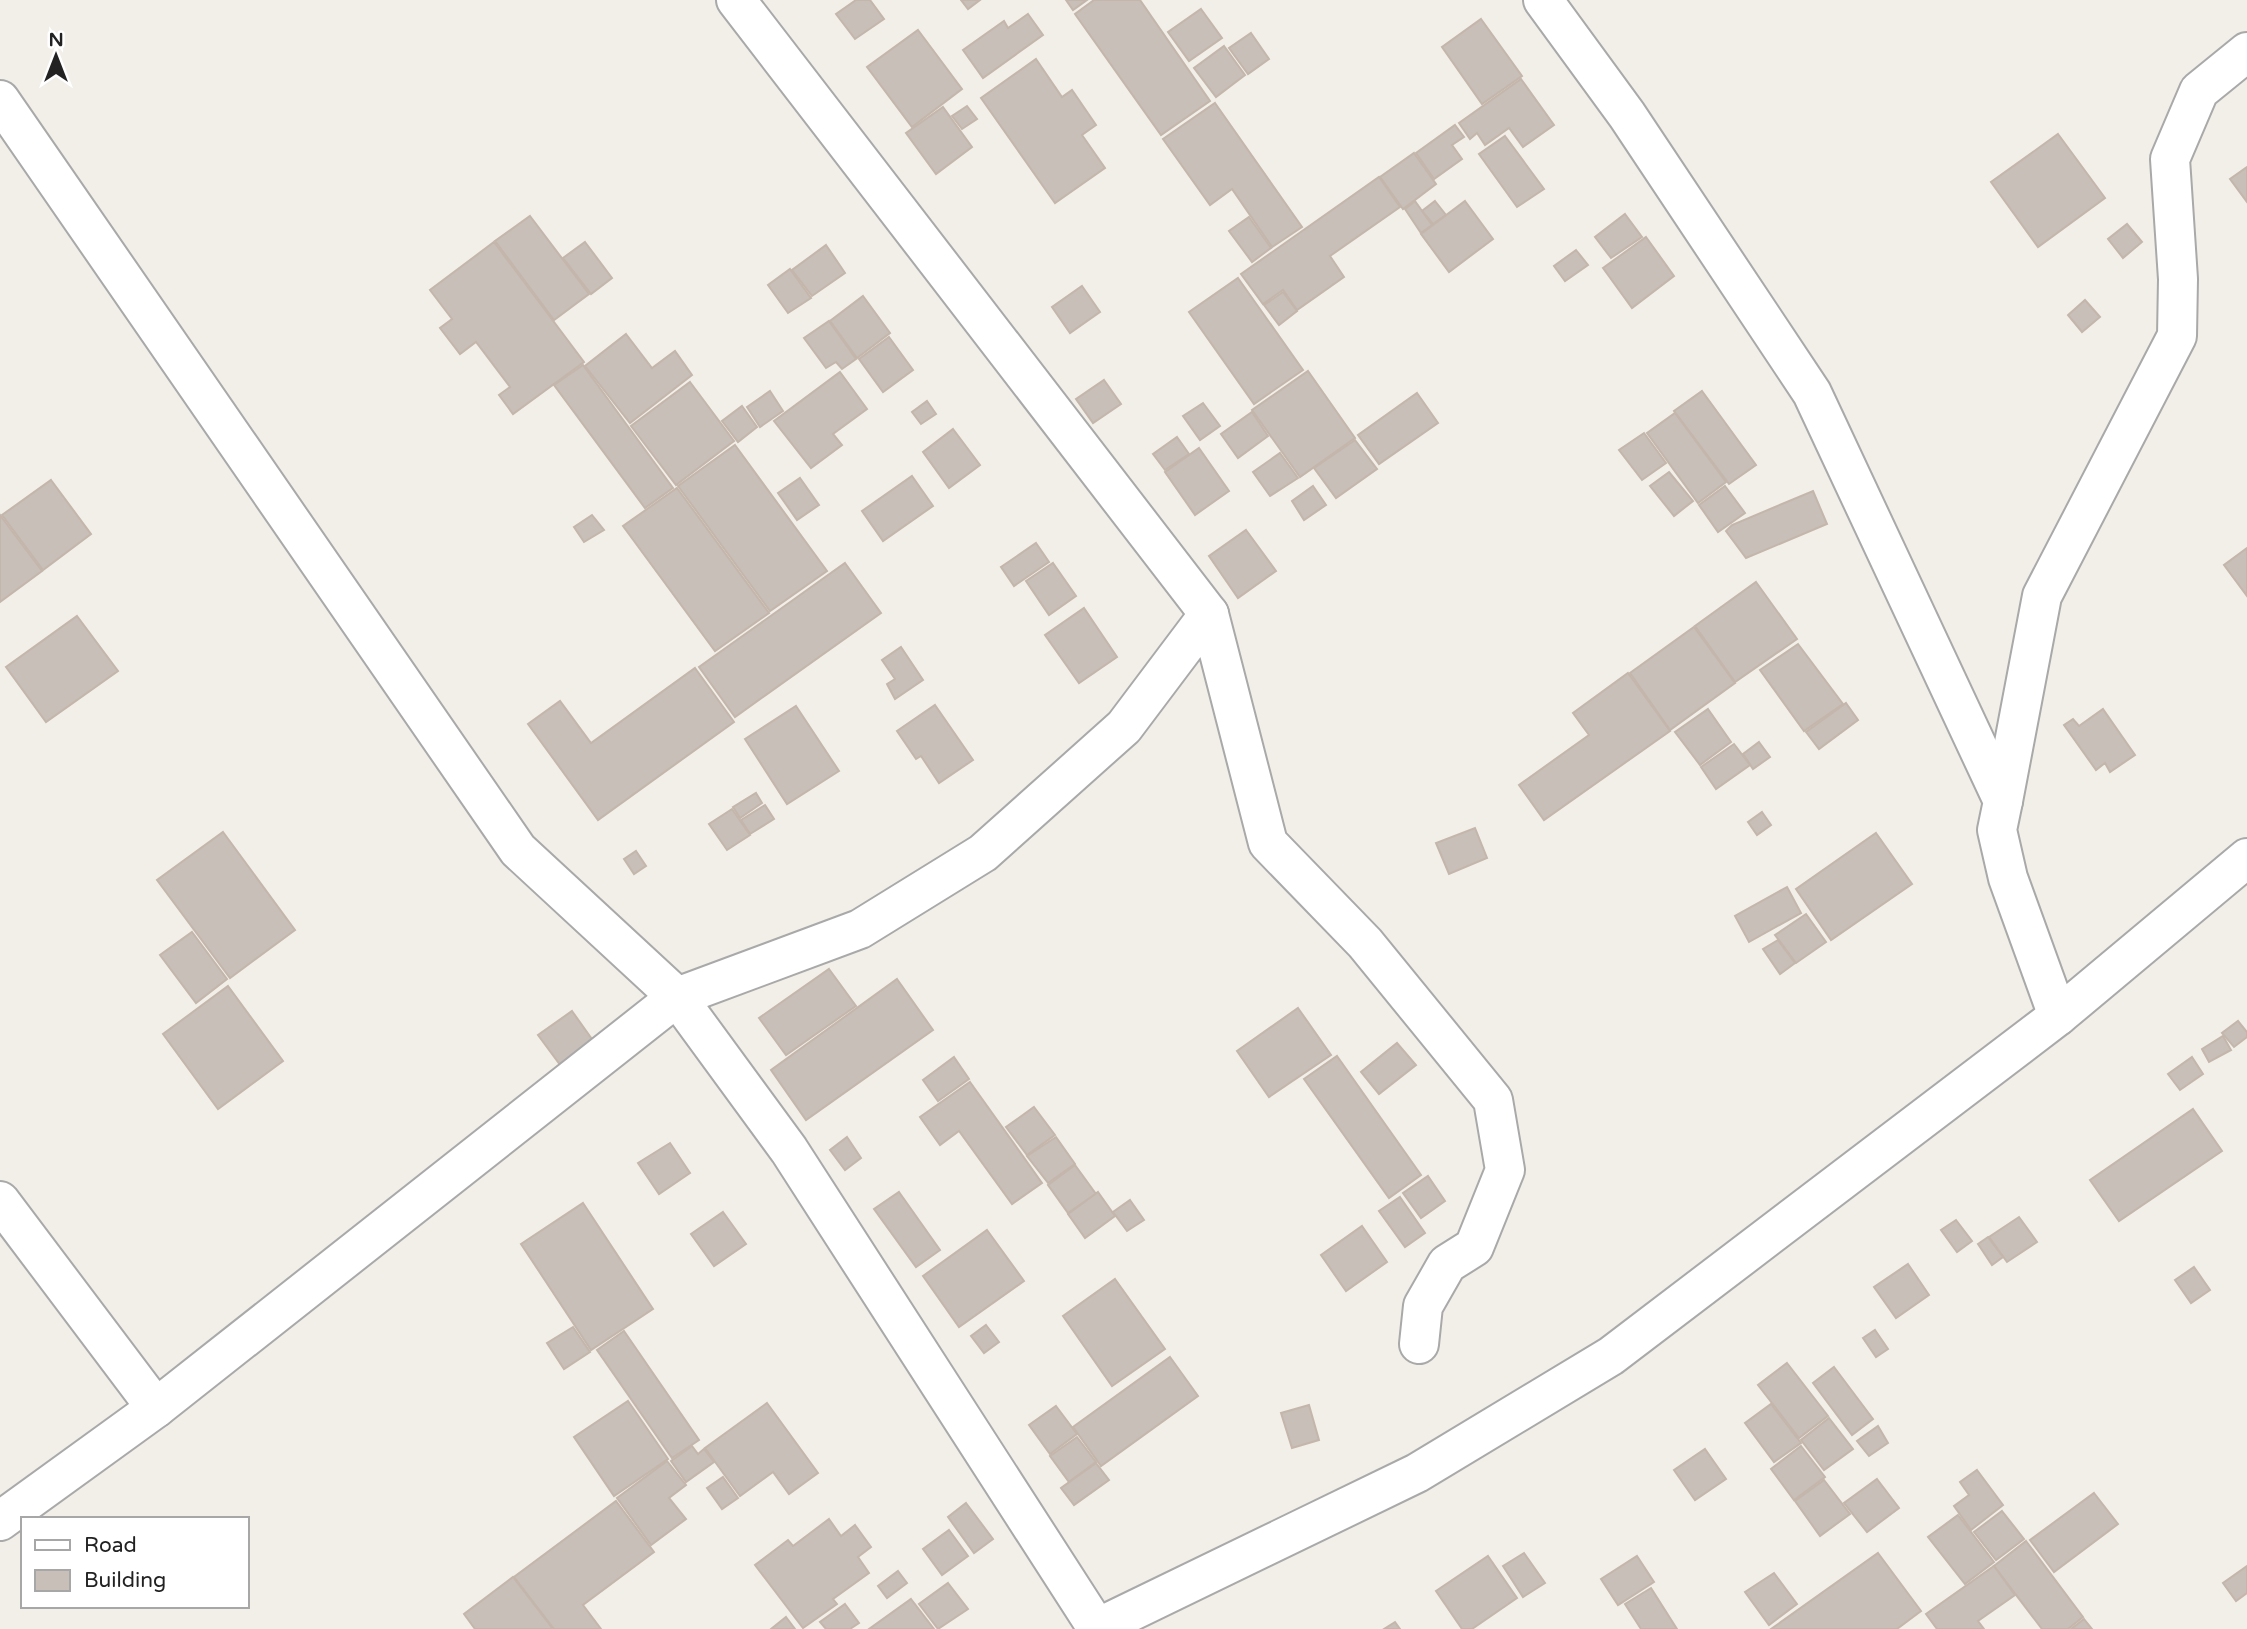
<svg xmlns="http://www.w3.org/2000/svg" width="2247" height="1629" font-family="'Varela Round',sans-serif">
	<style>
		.building { fill: #c7bfb8; stroke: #c4b6ab; stroke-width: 2 }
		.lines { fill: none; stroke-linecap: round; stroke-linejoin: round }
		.minor-casing { stroke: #a9a9a9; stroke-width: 42 }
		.minor { stroke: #fff; stroke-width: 38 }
	</style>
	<rect width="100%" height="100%" fill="#f2efe9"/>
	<!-- building -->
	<g class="building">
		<path d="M856 0H870L884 19 855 39 836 14Z"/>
		<path d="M961 0H980L968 9Z"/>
		<path d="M1066 0H1087L1073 10Z"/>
		<path d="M1094 0H1140L1210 101 1161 135 1075 14Z"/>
		<path d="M1201 9 1222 38 1189 61 1168 32Z"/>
		<path d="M1028 14 1043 35 983 78 963 50 1004 21 1008 28Z"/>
		<path d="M1481 19 1522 76 1482 104 1442 47Z"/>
		<path d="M918 30 962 89 912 127 867 67Z"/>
		<path d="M1251 33 1269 59 1248 74 1229 48Z"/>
		<path d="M1224 46 1245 75 1216 97 1194 68Z"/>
		<path d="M1036 59 1062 97 1072 90 1096 125 1082 135 1105 168 1055 203 981 98Z"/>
		<path d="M1521 79 1554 125 1523 147 1509 128 1485 145 1477 133 1470 139 1459 123Z"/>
		<path d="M1215 103 1302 227 1272 247 1232 189 1210 205 1163 139Z"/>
		<path d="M967 106 977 119 962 129 952 116Z"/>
		<path d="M943 107 972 147 936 174 906 133Z"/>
		<path d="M1455 125 1464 137 1452 145 1462 159 1434 179 1416 153Z"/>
		<path d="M2058 134 2105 198 2038 247 1991 182Z"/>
		<path d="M1505 136 1544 189 1517 207 1479 154Z"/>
		<path d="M1414 153 1436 184 1403 209 1380 177Z"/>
		<path d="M2247 167V202L2230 179Z"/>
		<path d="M1379 177 1400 207 1330 256 1344 277 1297 310 1283 290 1263 304 1241 274Z"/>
		<path d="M1415 201 1432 225 1421 233 1405 209Z"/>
		<path d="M1435 201 1446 215 1433 224 1422 211Z"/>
		<path d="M1465 201 1493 239 1449 272 1421 234Z"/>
		<path d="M1625 214 1642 237 1611 258 1595 237Z"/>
		<path d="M530 216 589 294 554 320 495 241Z"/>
		<path d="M1249 217 1271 248 1252 262 1229 231Z"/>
		<path d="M2127 224 2142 242 2123 258 2108 239Z"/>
		<path d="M1646 237 1674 276 1632 308 1603 268Z"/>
		<path d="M494 242 584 362 513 414 499 395 510 387 476 342 460 354 440 328 452 319 430 290Z"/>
		<path d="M585 242 612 278 591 294 563 258Z"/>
		<path d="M826 245 845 273 812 296 792 270Z"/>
		<path d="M1576 250 1588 265 1565 281 1554 266Z"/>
		<path d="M790 269 811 298 788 313 768 285Z"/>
		<path d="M1238 278 1303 370 1254 404 1189 312Z"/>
		<path d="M1082 286 1100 312 1070 333 1052 307Z"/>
		<path d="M1283 292 1297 311 1279 325 1264 305Z"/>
		<path d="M863 296 890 333 857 358 830 321Z"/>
		<path d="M2085 300 2100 317 2082 332 2068 315Z"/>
		<path d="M829 321 856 359 842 369 836 362 826 368 804 338Z"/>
		<path d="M626 334 652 368 675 351 692 375 630 423 585 366Z"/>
		<path d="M889 337 913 370 883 392 859 359Z"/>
		<path d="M583 365 673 488 645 508 554 385Z"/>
		<path d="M1308 371 1355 438 1300 477 1252 410Z"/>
		<path d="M840 372 867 409 833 434 842 445 811 468 774 421Z"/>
		<path d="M1104 380 1121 404 1093 423 1076 399Z"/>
		<path d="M690 382 734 441 676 485 631 426Z"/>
		<path d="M770 391 783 411 760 427 747 407Z"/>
		<path d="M1702 391 1756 465 1729 484 1674 411Z"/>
		<path d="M1417 393 1438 423 1379 464 1358 435Z"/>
		<path d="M927 401 936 414 921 424 912 412Z"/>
		<path d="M1203 403 1220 426 1200 440 1183 416Z"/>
		<path d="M742 406 757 427 738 442 722 421Z"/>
		<path d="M1252 412 1268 436 1238 458 1221 434Z"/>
		<path d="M1675 413 1726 482 1698 503 1647 433Z"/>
		<path d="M953 429 980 465 949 488 923 452Z"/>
		<path d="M1644 433 1666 463 1642 480 1619 450Z"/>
		<path d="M1177 437 1189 454 1165 470 1153 454Z"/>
		<path d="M1355 440 1377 469 1336 498 1314 468Z"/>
		<path d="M735 445 827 571 770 611 678 486Z"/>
		<path d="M1199 448 1229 491 1195 515 1165 472Z"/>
		<path d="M1280 453 1298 478 1270 496 1253 472Z"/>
		<path d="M1669 472 1693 501 1674 516 1650 486Z"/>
		<path d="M912 476 933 506 883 541 862 511Z"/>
		<path d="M800 478 819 505 797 520 778 493Z"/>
		<path d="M51 480 91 534 43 570 2 515Z"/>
		<path d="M1313 486 1326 505 1304 520 1292 501Z"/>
		<path d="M1725 486 1745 513 1718 532 1699 505Z"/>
		<path d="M677 488 769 613 715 651 623 526Z"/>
		<path d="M1813 491 1827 524 1746 558 1726 531 1732 525Z"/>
		<path d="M0 515 42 571 0 602Z"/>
		<path d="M592 515 604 530 584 542 574 527Z"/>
		<path d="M1246 530 1276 571 1238 598 1209 556Z"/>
		<path d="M1036 543 1049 562 1014 586 1001 567Z"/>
		<path d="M2247 548V596L2224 565Z"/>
		<path d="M845 563 881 613 735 717 699 667Z"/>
		<path d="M1053 563 1076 596 1049 615 1026 581Z"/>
		<path d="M1756 582 1797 639 1735 682 1695 626Z"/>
		<path d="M1084 608 1117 657 1079 683 1045 635Z"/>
		<path d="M77 616 118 671 46 722 6 667Z"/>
		<path d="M1694 627 1735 683 1670 730 1630 673Z"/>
		<path d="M1798 644 1843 704 1804 731 1760 670Z"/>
		<path d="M901 647 923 680 895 699 887 684 895 679 882 660Z"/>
		<path d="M695 668 734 722 598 820 528 724 560 701 591 743Z"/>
		<path d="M1628 673 1670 731 1544 820 1519 785 1589 735 1573 713Z"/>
		<path d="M1846 703 1858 720 1819 749 1806 732Z"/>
		<path d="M935 705 973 760 939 783 921 756 916 759 897 731Z"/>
		<path d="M796 706 839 771 787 804 745 739Z"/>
		<path d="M1708 709 1731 742 1700 765 1675 732Z"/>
		<path d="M2103 709 2135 755 2110 772 2105 763 2096 770 2064 725 2073 719 2079 726Z"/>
		<path d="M1759 742 1770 757 1753 769 1743 754Z"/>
		<path d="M1734 744 1750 765 1716 789 1701 767Z"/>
		<path d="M756 793 762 803 740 818 733 807Z"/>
		<path d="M765 805 774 819 750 834 741 820Z"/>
		<path d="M732 809 750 835 727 850 709 824Z"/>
		<path d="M1762 812 1771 825 1757 835 1748 822Z"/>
		<path d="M1475 828 1487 858 1449 874 1436 843Z"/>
		<path d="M223 832 295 930 230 978 157 880Z"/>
		<path d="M1876 833 1912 884 1831 940 1796 889Z"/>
		<path d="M636 851 646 866 634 874 624 859Z"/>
		<path d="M1787 887 1801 913 1749 942 1735 916Z"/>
		<path d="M1806 914 1826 942 1796 963 1775 935Z"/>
		<path d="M192 932 227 979 196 1003 160 955Z"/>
		<path d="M1778 940 1795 963 1780 974 1763 949Z"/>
		<path d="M829 969 856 1006 786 1055 759 1018Z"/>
		<path d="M897 979 933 1030 806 1120 771 1070Z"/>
		<path d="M228 986 283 1061 218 1109 163 1034Z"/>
		<path d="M1298 1008 1331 1055 1269 1097 1237 1051Z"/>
		<path d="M572 1011 594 1042 561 1066 538 1035Z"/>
		<path d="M2238 1021 2247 1032V1037L2234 1047 2222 1033Z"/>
		<path d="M2223 1036 2231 1050 2209 1062 2202 1049Z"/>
		<path d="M1397 1043 1416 1065 1379 1094 1361 1072Z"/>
		<path d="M1337 1056 1421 1175 1389 1198 1304 1079Z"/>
		<path d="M954 1057 969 1079 938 1101 923 1080Z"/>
		<path d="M2192 1057 2203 1074 2180 1090 2168 1074Z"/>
		<path d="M970 1082 1042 1183 1012 1204 959 1131 940 1145 920 1117Z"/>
		<path d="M1034 1107 1055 1135 1027 1155 1006 1127Z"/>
		<path d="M2193 1109 2222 1151 2119 1221 2090 1180Z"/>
		<path d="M847 1137 861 1158 845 1170 830 1150Z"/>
		<path d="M1056 1137 1075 1164 1048 1183 1027 1156Z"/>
		<path d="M670 1143 690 1173 659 1194 638 1163Z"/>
		<path d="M1075 1165 1096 1194 1068 1213 1048 1185Z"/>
		<path d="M1428 1176 1445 1201 1421 1218 1403 1193Z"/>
		<path d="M899 1192 940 1250 916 1267 874 1209Z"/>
		<path d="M1098 1192 1115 1216 1085 1238 1068 1214Z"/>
		<path d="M1400 1197 1425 1233 1405 1247 1379 1211Z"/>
		<path d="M1130 1200 1144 1220 1127 1231 1113 1212Z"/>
		<path d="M583 1203 653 1309 591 1350 521 1244Z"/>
		<path d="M723 1212 746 1244 714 1266 691 1234Z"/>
		<path d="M2019 1217 2037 1242 2007 1262 1989 1237Z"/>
		<path d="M1956 1220 1972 1241 1957 1252 1941 1230Z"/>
		<path d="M1362 1226 1387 1262 1346 1291 1321 1255Z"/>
		<path d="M987 1230 1024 1281 959 1327 923 1276Z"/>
		<path d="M1988 1237 2003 1257 1992 1265 1978 1244Z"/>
		<path d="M1908 1264 1929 1295 1896 1318 1874 1287Z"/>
		<path d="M2194 1267 2210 1290 2191 1303 2175 1280Z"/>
		<path d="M1115 1279 1165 1349 1112 1386 1063 1316Z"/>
		<path d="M986 1325 999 1342 984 1353 971 1336Z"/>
		<path d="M573 1327 590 1352 564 1369 547 1343Z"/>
		<path d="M1875 1330 1888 1349 1876 1357 1863 1338Z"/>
		<path d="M624 1331 699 1440 672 1458 597 1350Z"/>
		<path d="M1170 1357 1198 1396 1101 1466 1073 1427Z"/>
		<path d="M1787 1363 1828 1416 1799 1438 1758 1385Z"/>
		<path d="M1834 1367 1873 1419 1852 1435 1813 1383Z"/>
		<path d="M628 1401 668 1459 614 1496 574 1437Z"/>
		<path d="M767 1403 818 1473 789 1494 773 1472 740 1496 705 1448Z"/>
		<path d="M1771 1404 1801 1443 1774 1462 1745 1423Z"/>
		<path d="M1309 1405 1319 1440 1292 1448 1281 1413Z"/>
		<path d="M1056 1406 1077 1434 1050 1454 1029 1425Z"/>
		<path d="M1829 1418 1853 1449 1824 1470 1801 1440Z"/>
		<path d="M1878 1426 1888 1443 1869 1456 1857 1441Z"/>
		<path d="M1077 1437 1096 1462 1069 1482 1050 1456Z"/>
		<path d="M692 1446 698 1454 704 1449 714 1462 686 1482 671 1461Z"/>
		<path d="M1801 1446 1825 1477 1794 1500 1771 1469Z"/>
		<path d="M1705 1449 1726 1479 1695 1500 1674 1470Z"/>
		<path d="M667 1461 686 1485 669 1498 686 1519 651 1545 617 1498Z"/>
		<path d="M1096 1463 1109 1480 1074 1505 1061 1488Z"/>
		<path d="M1977 1470 2003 1505 1971 1530 1954 1506 1969 1495 1960 1482Z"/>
		<path d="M723 1477 738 1498 722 1509 707 1488Z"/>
		<path d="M1877 1479 1899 1508 1867 1532 1844 1503Z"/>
		<path d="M1824 1480 1850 1514 1820 1536 1795 1501Z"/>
		<path d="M2094 1493 2118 1524 2054 1572 2030 1540Z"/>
		<path d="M616 1501 654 1552 583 1605 601 1629H554L514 1577Z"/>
		<path d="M966 1503 993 1539 974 1553 948 1517Z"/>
		<path d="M2002 1511 2024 1539 1996 1560 1974 1532Z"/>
		<path d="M1958 1515 1994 1562 1965 1584 1928 1537Z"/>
		<path d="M829 1519 841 1536 855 1525 871 1547 858 1557 869 1573 833 1599 837 1604 803 1628 755 1565 788 1540 793 1546Z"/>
		<path d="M949 1530 968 1556 942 1575 923 1549Z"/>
		<path d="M2026 1541 2083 1617 2068 1629H2042L1994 1566Z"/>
		<path d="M1524 1553 1545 1583 1523 1597 1503 1566Z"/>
		<path d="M1878 1553 1921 1611 1897 1629H1771Z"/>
		<path d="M1488 1556 1517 1598 1472 1629H1462L1436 1591Z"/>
		<path d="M1637 1556 1654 1582 1618 1605 1601 1579Z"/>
		<path d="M1994 1566 2015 1595 1978 1621 1984 1629H1937L1926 1614Z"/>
		<path d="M2247 1566V1593L2236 1601 2223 1583Z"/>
		<path d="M898 1571 907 1583 887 1598 878 1586Z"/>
		<path d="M1774 1573 1797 1604 1769 1625 1745 1592Z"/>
		<path d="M513 1577 553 1629H475L464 1614Z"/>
		<path d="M948 1583 968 1609 938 1629 919 1604Z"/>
		<path d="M1651 1588 1677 1629H1641L1625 1604Z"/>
		<path d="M911 1599 934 1629H869Z"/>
		<path d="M845 1604 859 1623 850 1629H826L820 1622Z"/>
		<path d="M786 1617 795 1629H771Z"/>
		<path d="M2084 1619 2092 1629H2071Z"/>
		<path d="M1395 1622 1400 1629H1384Z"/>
	</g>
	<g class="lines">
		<!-- minor casing -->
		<g class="minor-casing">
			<g id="minor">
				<path d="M736 0 1209 614"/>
				<path d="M1543 0 1627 115 1812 393 2003 801 1997 830 2008 878 2058 1016"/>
				<path d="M0 100 518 850 677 997 789 1150 1097 1628"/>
				<path d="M2003 801 2042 596 2177 336 2178 279 2170 159 2199 91 2247 52"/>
				<path d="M0 1201 156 1408"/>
				<path d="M0 1521 156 1408 677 997 860 929 983 853 1124 727 1209 614 1268 843 1365 943 1493 1100 1505 1170 1474 1247 1447 1264 1423 1306 1419 1344"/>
				<path d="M1095 1629 1417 1473 1611 1356 2058 1016 2247 858"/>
			</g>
		</g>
		<!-- minor -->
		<use href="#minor" class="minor"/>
	</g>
	<!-- legend -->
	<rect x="21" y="1517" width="228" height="91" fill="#ffffff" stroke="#a7a7a7" stroke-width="2"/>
	<rect x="35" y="1540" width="35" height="10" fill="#ffffff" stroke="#a7a7a7" stroke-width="2"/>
	<text x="84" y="1552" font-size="21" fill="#222222">Road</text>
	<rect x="35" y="1570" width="35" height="21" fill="#c7bfb8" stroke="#a7a7a7" stroke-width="2"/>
	<text x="84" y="1587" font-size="21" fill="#222222">Building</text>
	<!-- north arrow -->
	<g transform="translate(56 56)" stroke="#ffffff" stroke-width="5" paint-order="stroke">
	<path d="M0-5L12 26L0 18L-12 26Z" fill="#222222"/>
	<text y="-10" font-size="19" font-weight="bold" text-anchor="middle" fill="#222222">N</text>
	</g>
</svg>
